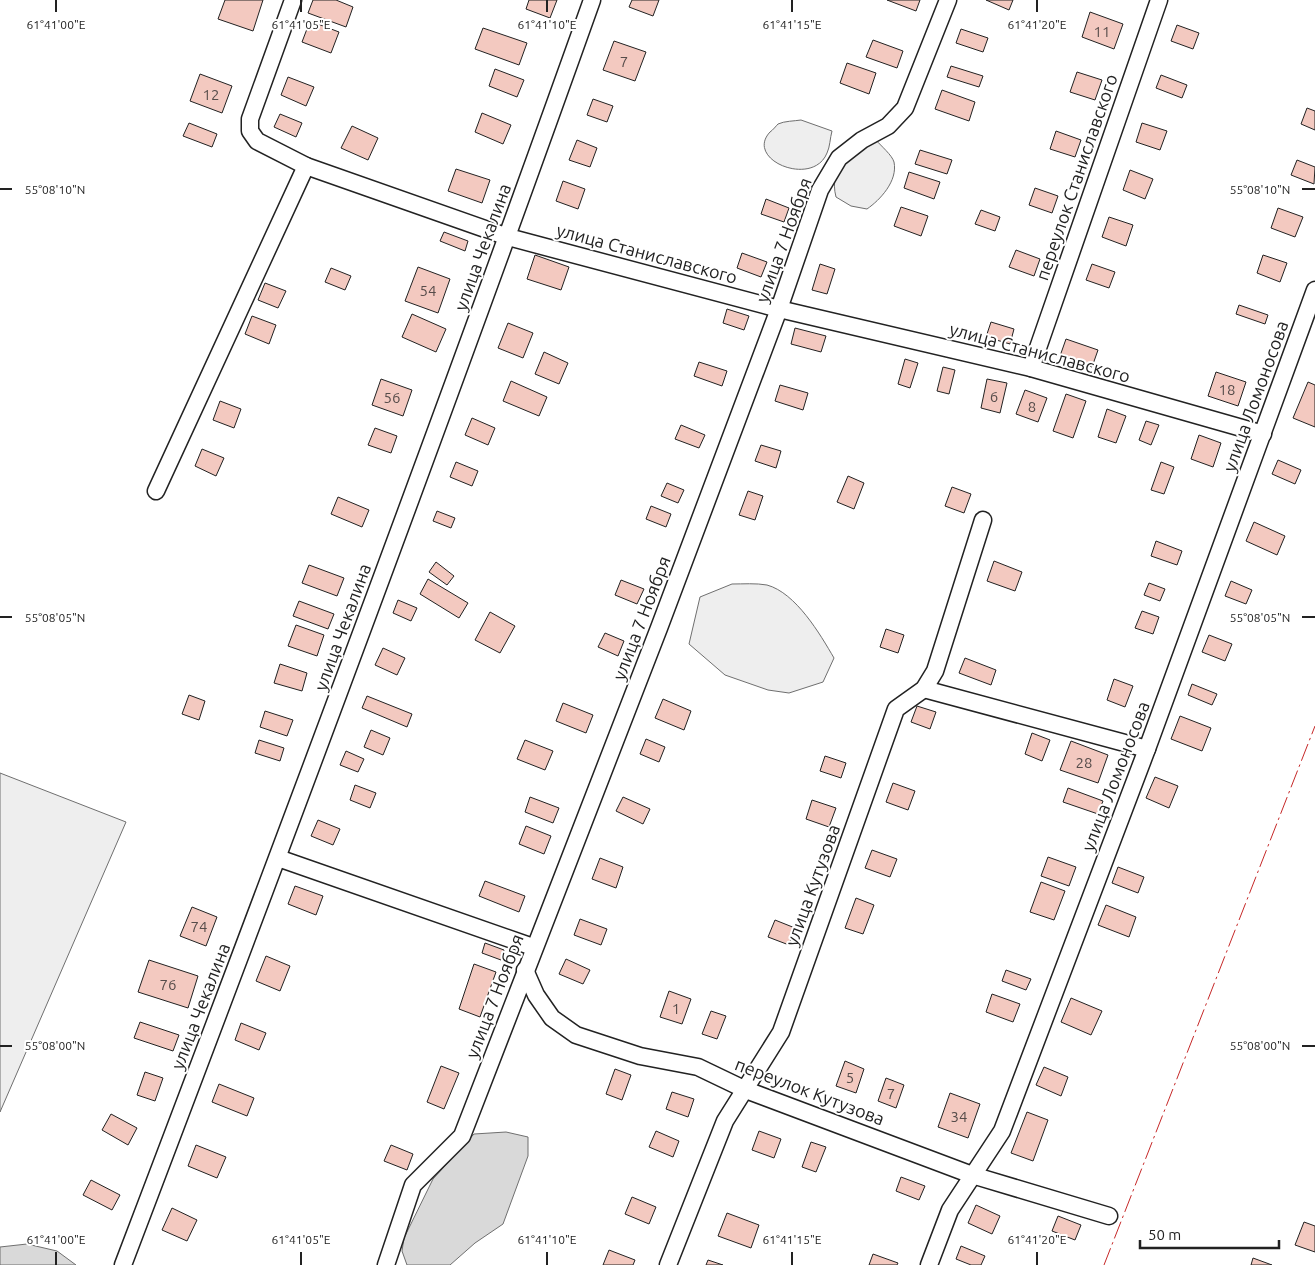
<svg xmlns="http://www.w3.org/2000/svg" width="1315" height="1265" font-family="Ubuntu,sans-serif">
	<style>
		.green { fill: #eee; stroke: #6f6f6f }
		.water { fill: #d9d9d9; stroke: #6f6f6f }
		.building { fill: #f3c9c0; stroke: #222 }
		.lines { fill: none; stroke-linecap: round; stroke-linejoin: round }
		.street-casing { stroke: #222; stroke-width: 19 }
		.street { stroke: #fff; stroke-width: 16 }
		.power { stroke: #c62828; stroke-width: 1; stroke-dasharray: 18 4 2.5 4; stroke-linecap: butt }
		.ticks { fill: none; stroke: #222; stroke-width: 2 }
		.labels { text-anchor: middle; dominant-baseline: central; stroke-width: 4; stroke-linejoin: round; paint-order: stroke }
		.number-label { font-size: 15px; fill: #564c4a }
		.street-label { font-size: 18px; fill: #222; stroke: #fff }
		.ticks-label { font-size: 12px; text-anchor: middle; fill: #222; stroke: #fff; stroke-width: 4; stroke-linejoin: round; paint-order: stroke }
	</style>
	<rect width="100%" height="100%" fill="#fff"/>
	<!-- green -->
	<g class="green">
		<path d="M801 120 832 131C830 138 830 147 827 153 813 188 744 160 770 132 773 130 776 126 778 124 784 121 795 121 801 120Z"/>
		<path d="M876 140C881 146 892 155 894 162 898 181 880 200 867 209L851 206 836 197C828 166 852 152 876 140Z"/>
		<path d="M732 584C743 584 756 583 767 585 796 593 820 634 834 658L823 682 789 693 768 690 725 675 689 644 700 597Z"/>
		<path d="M0 773 126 822 0 1112Z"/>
	</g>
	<!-- water -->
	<g class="water">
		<path d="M506 1132 528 1137V1156L503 1224 475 1243 450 1265H407L402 1251 404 1238 433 1179 474 1134Z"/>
		<path d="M27 1244 57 1251 76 1265H0V1247Z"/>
	</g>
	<!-- building -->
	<g class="building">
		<path d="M225 0H263L253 31 218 19Z"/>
		<path d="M313 0H336L353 7 346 27 308 13Z"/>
		<path d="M529 0H557L550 18 526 9Z"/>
		<path d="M632 0H659L653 16 629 7Z"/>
		<path d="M887 0H920L916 11Z"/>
		<path d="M986 0H1013L1009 10Z"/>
		<path d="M1090 12 1123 24 1114 49 1082 37Z"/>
		<path d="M310 21 339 32 331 53 302 42Z"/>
		<path d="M1177 25 1199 33 1193 49 1171 41Z"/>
		<path d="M483 28 527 43 519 65 475 49Z"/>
		<path d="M961 29 988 38 983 52 956 43Z"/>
		<path d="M873 40 903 51 897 68 866 57Z"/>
		<path d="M614 41 646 52 635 81 603 70Z"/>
		<path d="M847 63 876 73 869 94 840 83Z"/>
		<path d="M951 66 983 76 979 87 947 77Z"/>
		<path d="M495 69 524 80 517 97 489 86Z"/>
		<path d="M1077 72 1102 80 1095 100 1070 92Z"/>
		<path d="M200 74 232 86 222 113 190 101Z"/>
		<path d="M1161 75 1187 85 1182 98 1156 88Z"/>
		<path d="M288 77 314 87 306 106 281 95Z"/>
		<path d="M942 90 975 102 969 121 935 109Z"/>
		<path d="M593 99 613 106 607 122 587 115Z"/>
		<path d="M1307 108 1315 111V130L1301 124Z"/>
		<path d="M482 113 511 125 503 144 475 132Z"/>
		<path d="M280 114 302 123 296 137 274 127Z"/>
		<path d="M189 123 217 134 212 147 183 136Z"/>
		<path d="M1142 123 1167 131 1160 150 1136 142Z"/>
		<path d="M352 126 378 138 368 160 341 148Z"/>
		<path d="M1056 131 1081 140 1075 157 1050 149Z"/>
		<path d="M577 140 597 148 590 167 569 160Z"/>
		<path d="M920 150 952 160 947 174 915 164Z"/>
		<path d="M1297 160 1315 167 1314 184 1291 175Z"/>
		<path d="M456 169 490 180 482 203 448 191Z"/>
		<path d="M1130 170 1153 179 1145 199 1123 190Z"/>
		<path d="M909 172 940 182 934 199 904 188Z"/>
		<path d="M563 181 585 189 578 209 556 201Z"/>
		<path d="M1035 188 1058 196 1052 213 1029 205Z"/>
		<path d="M766 199 789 208 784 222 761 214Z"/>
		<path d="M901 207 928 216 921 236 894 226Z"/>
		<path d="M1278 208 1303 217 1295 237 1271 228Z"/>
		<path d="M981 210 1000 217 995 231 975 224Z"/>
		<path d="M1109 217 1133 225 1126 246 1102 237Z"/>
		<path d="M444 232 468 241 465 251 440 241Z"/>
		<path d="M1016 250 1040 259 1034 276 1009 267Z"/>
		<path d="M742 253 767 262 761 277 737 268Z"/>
		<path d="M535 255 569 267 561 290 527 279Z"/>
		<path d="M1263 255 1287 263 1280 282 1257 273Z"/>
		<path d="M820 264 835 269 827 294 812 290Z"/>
		<path d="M1092 264 1115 272 1109 288 1086 280Z"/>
		<path d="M418 267 450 279 438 313 405 301Z"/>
		<path d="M331 268 351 276 345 290 325 282Z"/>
		<path d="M265 283 286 291 278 308 258 300Z"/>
		<path d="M1239 305 1268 315 1265 324 1236 314Z"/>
		<path d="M727 309 749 316 744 330 723 323Z"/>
		<path d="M412 314 446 329 436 352 402 337Z"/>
		<path d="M252 316 276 325 269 344 245 334Z"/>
		<path d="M991 322 1014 329 1010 344 986 337Z"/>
		<path d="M508 323 533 333 523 358 498 348Z"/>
		<path d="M795 328 826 336 821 352 791 344Z"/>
		<path d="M1066 339 1098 350 1092 367 1060 356Z"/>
		<path d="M544 352 568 363 559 384 535 374Z"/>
		<path d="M905 359 918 363 910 388 898 384Z"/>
		<path d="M699 362 727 371 722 386 694 376Z"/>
		<path d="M943 367 955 370 949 394 937 391Z"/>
		<path d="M1216 372 1246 382 1238 406 1208 396Z"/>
		<path d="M381 379 412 390 403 416 372 405Z"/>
		<path d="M987 379 1007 383 1000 413 981 408Z"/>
		<path d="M511 381 547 397 539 416 503 401Z"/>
		<path d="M1308 382 1315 385V427L1293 418Z"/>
		<path d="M780 385 808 393 803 410 775 401Z"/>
		<path d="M1025 390 1047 398 1038 422 1016 414Z"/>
		<path d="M1066 394 1086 401 1073 438 1053 431Z"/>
		<path d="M220 401 241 409 234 428 213 420Z"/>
		<path d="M1107 409 1126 416 1116 443 1098 437Z"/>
		<path d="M472 418 495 428 488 445 465 435Z"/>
		<path d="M1146 421 1159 425 1151 445 1139 440Z"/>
		<path d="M681 425 705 435 699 448 675 439Z"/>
		<path d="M375 428 397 436 391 453 368 445Z"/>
		<path d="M1199 435 1221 443 1213 467 1191 459Z"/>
		<path d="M761 445 781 451 776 468 755 461Z"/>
		<path d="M202 449 224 458 216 476 195 466Z"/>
		<path d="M1278 460 1301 470 1295 484 1272 474Z"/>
		<path d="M456 462 478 471 472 486 450 477Z"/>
		<path d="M1161 462 1174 467 1164 494 1151 490Z"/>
		<path d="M848 476 864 483 854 509 837 502Z"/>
		<path d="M667 483 684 490 678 503 661 496Z"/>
		<path d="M952 487 971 494 964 513 945 506Z"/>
		<path d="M748 491 763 496 755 520 739 515Z"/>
		<path d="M338 497 369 510 362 527 331 514Z"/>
		<path d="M651 506 671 514 666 527 646 519Z"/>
		<path d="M437 511 455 518 451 528 433 521Z"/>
		<path d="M1254 522 1285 536 1277 555 1246 541Z"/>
		<path d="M1156 541 1182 551 1177 565 1151 556Z"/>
		<path d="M994 561 1022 572 1015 591 987 581Z"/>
		<path d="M436 562 454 576 447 585 429 572Z"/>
		<path d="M309 565 344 578 337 596 302 583Z"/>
		<path d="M428 579 468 603 459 618 420 594Z"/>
		<path d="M621 580 644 589 637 604 615 595Z"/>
		<path d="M1231 581 1252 590 1246 604 1225 596Z"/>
		<path d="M1149 583 1165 589 1160 601 1144 595Z"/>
		<path d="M398 600 417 608 411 621 393 613Z"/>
		<path d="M299 601 334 614 328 629 293 616Z"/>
		<path d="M1142 611 1159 617 1153 634 1135 628Z"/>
		<path d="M490 612 515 626 500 653 475 640Z"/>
		<path d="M296 625 324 635 317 656 288 646Z"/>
		<path d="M886 629 904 635 898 653 880 647Z"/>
		<path d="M605 633 624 641 618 656 598 647Z"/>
		<path d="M1209 635 1232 644 1225 661 1202 652Z"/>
		<path d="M383 648 405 658 397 675 375 665Z"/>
		<path d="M965 658 996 670 991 685 959 673Z"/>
		<path d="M280 664 307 673 302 691 274 683Z"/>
		<path d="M1114 679 1133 686 1125 707 1107 700Z"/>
		<path d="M1192 684 1217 694 1212 705 1188 695Z"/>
		<path d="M189 695 205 701 199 720 182 714Z"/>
		<path d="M367 696 412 714 407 727 362 708Z"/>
		<path d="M663 699 691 711 684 730 655 718Z"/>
		<path d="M563 703 593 715 586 733 556 721Z"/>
		<path d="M917 706 936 712 930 729 911 722Z"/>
		<path d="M265 711 293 720 287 736 260 727Z"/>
		<path d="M1180 716 1211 728 1202 751 1171 739Z"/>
		<path d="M371 730 390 738 383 755 364 747Z"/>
		<path d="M1032 733 1050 740 1042 761 1025 754Z"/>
		<path d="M646 739 665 747 659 762 640 754Z"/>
		<path d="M259 740 284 748 280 761 255 753Z"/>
		<path d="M525 740 553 751 545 770 517 759Z"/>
		<path d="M1071 741 1108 755 1098 783 1060 770Z"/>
		<path d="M346 751 364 759 358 772 340 765Z"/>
		<path d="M825 756 846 763 841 778 820 771Z"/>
		<path d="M1155 777 1178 786 1169 808 1146 798Z"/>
		<path d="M893 783 915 791 908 810 886 802Z"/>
		<path d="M355 785 376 793 370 808 350 800Z"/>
		<path d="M1068 788 1103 801 1098 814 1063 802Z"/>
		<path d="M530 797 559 808 553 823 525 812Z"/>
		<path d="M623 797 650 809 643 824 616 811Z"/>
		<path d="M812 800 836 808 829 827 806 819Z"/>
		<path d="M318 820 340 829 333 845 311 836Z"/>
		<path d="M526 826 551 836 544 854 519 844Z"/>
		<path d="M872 850 897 859 890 877 865 868Z"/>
		<path d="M1048 857 1076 867 1069 886 1041 876Z"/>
		<path d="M600 858 623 867 616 888 592 879Z"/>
		<path d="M1118 867 1144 877 1138 893 1112 883Z"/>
		<path d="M485 881 525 896 519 912 479 896Z"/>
		<path d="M1041 882 1065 891 1054 920 1030 912Z"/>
		<path d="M295 886 323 896 316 915 288 904Z"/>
		<path d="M856 898 874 905 863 934 845 928Z"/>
		<path d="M1106 905 1136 917 1129 937 1098 925Z"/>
		<path d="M192 907 217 917 206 946 180 936Z"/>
		<path d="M580 919 607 929 601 945 574 935Z"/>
		<path d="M775 920 795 928 789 945 768 937Z"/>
		<path d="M485 943 504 950 501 960 482 953Z"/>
		<path d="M266 956 290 966 280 991 256 981Z"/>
		<path d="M566 959 590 970 583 984 559 974Z"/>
		<path d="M149 960 198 976 188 1008 138 992Z"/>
		<path d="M474 964 496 972 480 1017 459 1009Z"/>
		<path d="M1006 970 1031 979 1026 990 1002 981Z"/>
		<path d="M669 991 691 999 682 1024 660 1017Z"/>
		<path d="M992 994 1020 1004 1013 1022 986 1012Z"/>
		<path d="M1071 998 1102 1011 1091 1035 1061 1022Z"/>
		<path d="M711 1011 726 1016 717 1039 702 1034Z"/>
		<path d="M140 1022 179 1035 173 1051 134 1038Z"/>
		<path d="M241 1023 266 1033 259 1050 235 1040Z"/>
		<path d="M845 1061 864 1069 856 1093 836 1086Z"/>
		<path d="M441 1066 459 1073 444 1109 427 1102Z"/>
		<path d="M1044 1067 1068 1077 1061 1096 1036 1085Z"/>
		<path d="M615 1069 631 1075 622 1100 606 1094Z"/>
		<path d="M145 1072 163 1078 155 1101 137 1095Z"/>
		<path d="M886 1078 904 1085 896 1108 878 1101Z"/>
		<path d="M219 1084 254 1098 247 1116 212 1102Z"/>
		<path d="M672 1092 694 1099 688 1117 666 1109Z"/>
		<path d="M950 1093 980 1104 968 1138 938 1127Z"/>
		<path d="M1027 1112 1048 1120 1033 1161 1011 1153Z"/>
		<path d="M111 1114 137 1128 128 1145 102 1130Z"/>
		<path d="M656 1131 679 1141 673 1157 649 1147Z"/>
		<path d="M759 1131 781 1139 774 1158 752 1150Z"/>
		<path d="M811 1142 826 1147 816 1172 802 1167Z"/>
		<path d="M196 1145 226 1157 217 1178 188 1166Z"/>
		<path d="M391 1145 413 1154 407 1170 384 1161Z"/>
		<path d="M901 1177 925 1186 919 1200 896 1191Z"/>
		<path d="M91 1180 120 1195 112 1210 83 1195Z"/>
		<path d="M632 1197 656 1207 649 1224 625 1214Z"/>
		<path d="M976 1205 1000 1216 992 1234 968 1223Z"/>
		<path d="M172 1208 197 1220 187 1241 162 1230Z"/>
		<path d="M727 1213 759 1225 751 1248 718 1236Z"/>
		<path d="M1058 1216 1081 1225 1075 1240 1052 1231Z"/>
		<path d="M1304 1222 1315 1226V1252L1295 1245Z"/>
		<path d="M961 1246 985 1256 981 1265H971L956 1259Z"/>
		<path d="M609 1250 635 1260 633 1265H603Z"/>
		<path d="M873 1254 898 1263 897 1265H869Z"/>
		<path d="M1253 1258 1272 1265H1251Z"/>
		<path d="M708 1260 723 1265H706Z"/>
	</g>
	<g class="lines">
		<!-- street casing -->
		<g class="street-casing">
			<g id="street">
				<path d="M293 0 250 119V131L257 141 306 166 508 237 779 309 1031 368 1263 434"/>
				<path d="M1031 368 1159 0"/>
				<path d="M156 491 306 166"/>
				<path d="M924 689 1147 749"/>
				<path d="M278 858 533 947"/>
				<path d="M525 970 536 995 552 1018 576 1035 640 1056 698 1067 746 1090 972 1175 1109 1216"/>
				<path d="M123 1265C283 845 441 424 592 0"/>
				<path d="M386 1265 413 1185 462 1136 659 628 779 309 820 190 839 158 862 140 888 126 905 108 948 0"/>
				<path d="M668 1265 725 1121 781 1032 896 709 924 689 935 671 983 520"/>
				<path d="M929 1265 950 1210 1002 1131 1147 749 1315 290"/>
			</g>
		</g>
		<!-- street -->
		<use href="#street" class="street"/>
		<!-- power -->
		<path class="power" d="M1104 1265 1315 726"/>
	</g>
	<!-- ticks -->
	<path class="ticks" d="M56 0V12M301 0V12M547 0V12M792 0V12M1037 0V12M0 189H12M1302 189H1315M0 617H12M1302 617H1315M0 1046H12M1302 1046H1315M56 1252V1265M301 1252V1265M547 1252V1265M792 1252V1265M1037 1252V1265"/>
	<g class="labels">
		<!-- number labels -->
		<g class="number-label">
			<text x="1102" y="31">11</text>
			<text x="624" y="61">7</text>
			<text x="211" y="94">12</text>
			<text x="428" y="290">54</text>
			<text x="1227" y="389">18</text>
			<text x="994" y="396">6</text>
			<text x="392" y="397">56</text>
			<text x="1032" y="406">8</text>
			<text x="1084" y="762">28</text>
			<text x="199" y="926">74</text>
			<text x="168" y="984">76</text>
			<text x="676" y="1008">1</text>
			<text x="850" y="1077">5</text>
			<text x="891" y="1093">7</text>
			<text x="959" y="1116">34</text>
		</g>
		<!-- street labels -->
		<g class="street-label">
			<text transform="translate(1076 177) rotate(-71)">переулок Станиславского</text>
			<text transform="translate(783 240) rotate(-70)">улица 7 Ноября</text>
			<text transform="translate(482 247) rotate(-70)">улица Чекалина</text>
			<text transform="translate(647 253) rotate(15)">улица Станиславского</text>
			<text transform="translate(1040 352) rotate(15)">улица Станиславского</text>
			<text transform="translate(1255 396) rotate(-70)">улица Ломоносова</text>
			<text transform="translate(641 618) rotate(-69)">улица 7 Ноября</text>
			<text transform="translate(342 627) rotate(-70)">улица Чекалина</text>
			<text transform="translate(1115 776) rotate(-69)">улица Ломоносова</text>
			<text transform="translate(812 885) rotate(-70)">улица Кутузова</text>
			<text transform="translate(494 996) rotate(-69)">улица 7 Ноября</text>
			<text transform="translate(200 1006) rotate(-69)">улица Чекалина</text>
			<text transform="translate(810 1091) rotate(21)">переулок Кутузова</text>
		</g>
	</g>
	<g class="ticks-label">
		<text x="56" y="29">61°41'00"E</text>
		<text x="301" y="29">61°41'05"E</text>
		<text x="547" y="29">61°41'10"E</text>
		<text x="792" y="29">61°41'15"E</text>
		<text x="1037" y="29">61°41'20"E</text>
		<text x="55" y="194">55°08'10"N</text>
		<text x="1260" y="194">55°08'10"N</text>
		<text x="55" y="622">55°08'05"N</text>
		<text x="1260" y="622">55°08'05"N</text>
		<text x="55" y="1050">55°08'00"N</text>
		<text x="1260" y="1050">55°08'00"N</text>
		<text x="56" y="1244">61°41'00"E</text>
		<text x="301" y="1244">61°41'05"E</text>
		<text x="547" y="1244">61°41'10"E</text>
		<text x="792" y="1244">61°41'15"E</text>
		<text x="1037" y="1244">61°41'20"E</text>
	</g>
	<!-- scale -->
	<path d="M1140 1240v8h139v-8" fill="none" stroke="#222222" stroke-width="2.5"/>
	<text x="1148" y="1240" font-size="15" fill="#222222" stroke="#ffffff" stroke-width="4" paint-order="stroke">50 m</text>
</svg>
